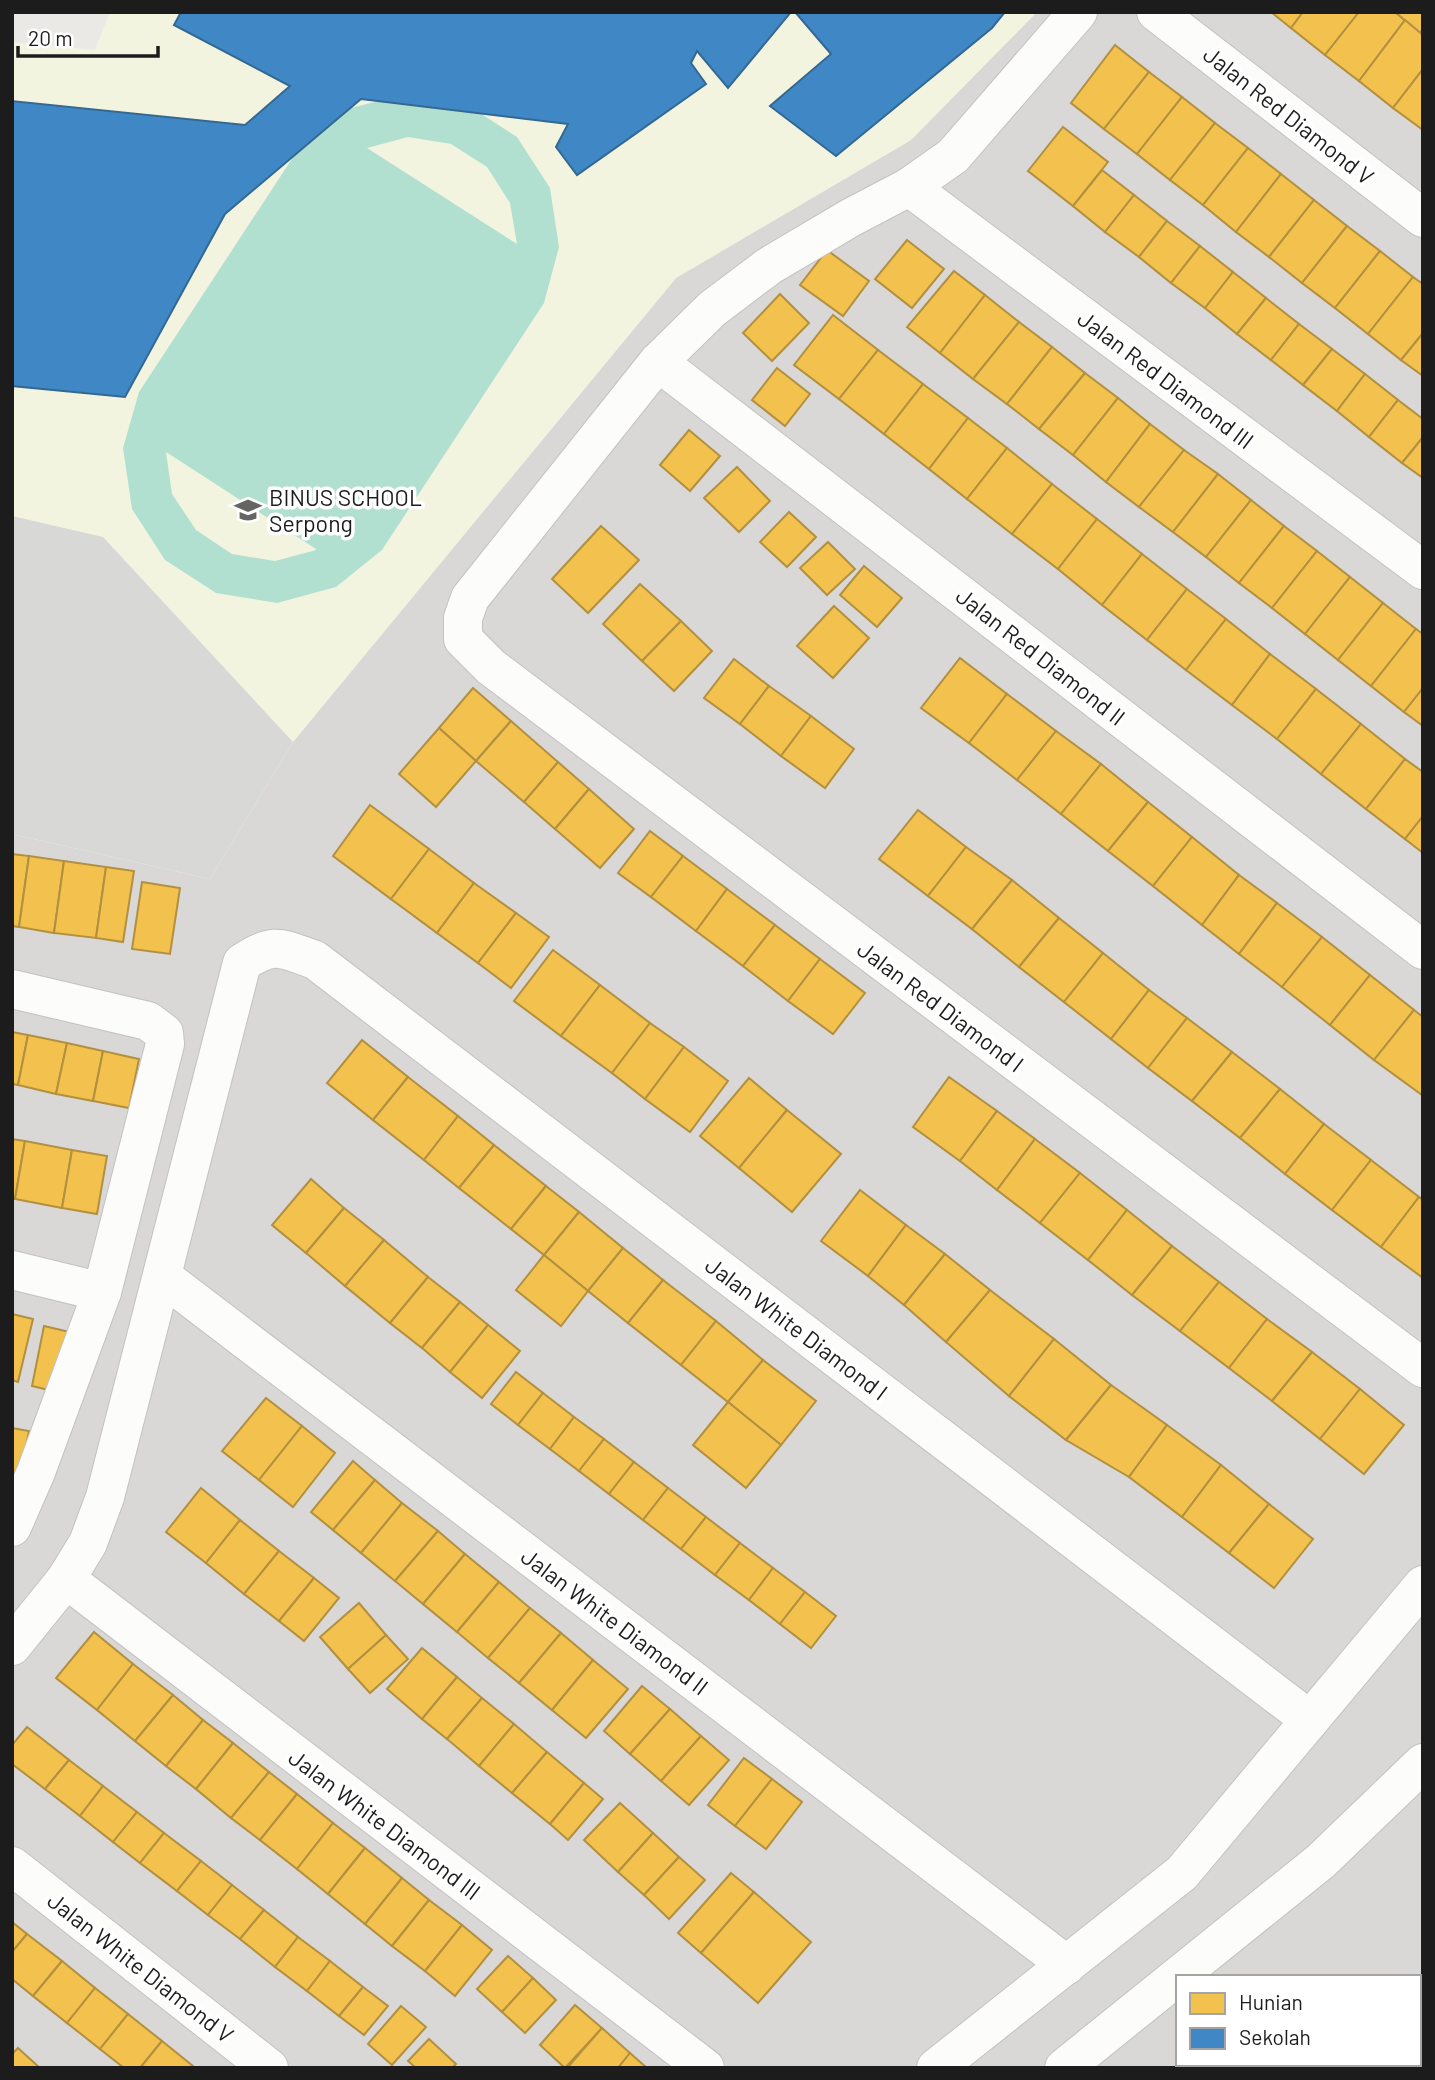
<svg xmlns="http://www.w3.org/2000/svg" width="1435" height="2080" font-family="Barlow,sans-serif">
	<style>
		.residential { fill: #d9d8d6; fill-rule: evenodd }
		.education { fill: #f3f4e0 }
		.religious { fill: #d8d8d6 }
		.pitch { fill: #b2e0d0; fill-rule: evenodd }
		.homes { fill: #f2c14e; stroke: #b2903f; stroke-width: 2 }
		.schools { fill: #3f88c5; stroke: #346892; stroke-width: 2 }
		.lines { fill: none; stroke-linecap: round; stroke-linejoin: round }
		.street-casing { stroke: #c3c2c1; stroke-width: 40 }
		.street { stroke: #fcfcfb; stroke-width: 38 }
		.labels { text-anchor: middle; dominant-baseline: central; stroke-width: 7; stroke-linejoin: round; paint-order: stroke }
		.street-label { font-size: 23px; fill: #1c1c1c; stroke: #fff }
		.poi-label { font-size: 23px; fill: #1c1c1c; stroke: #fff; text-anchor: start }
	</style>
	<rect width="100%" height="100%" fill="#eae9e5"/>
	<!-- residential -->
	<path class="residential" d="M1037 12H1423V2068H12V834L210 879 293 742 676 278 911 140ZM1178 1977H1419V2064H1178Z"/>
	<!-- education -->
	<path class="education" d="M110 12H1037L911 140 676 278 293 742 210 879 12 834V42L95 50Z"/>
	<!-- religious -->
	<path class="religious" d="M12 516 103 537 293 742 210 879 12 834Z"/>
	<!-- pitch -->
	<path class="pitch" d="M406 94 466 104 517 137 550 188 559 247 544 303 382 550 336 587 277 603 216 593 165 560 132 509 123 448 139 392 301 145 347 109ZM408 137 451 144 487 167 510 203 517 244 367 148ZM166 452 316 549V550L275 561 232 554 196 530 172 494Z"/>
	<!-- homes -->
	<g class="homes">
		<path d="M1271 12H1303L1291 28Z"/>
		<path d="M1303 12H1359L1325 55 1291 28Z"/>
		<path d="M1359 12H1395L1405 20 1359 81 1325 55Z"/>
		<path d="M1395 12H1423V29L1420 33Z"/>
		<path d="M1405 20 1423 35V69L1393 108 1359 81Z"/>
		<path d="M1115 45 1149 72 1104 129 1071 103Z"/>
		<path d="M1423 69V130L1393 108Z"/>
		<path d="M1149 72 1182 97 1137 154 1104 129Z"/>
		<path d="M1182 97 1215 123 1170 180 1137 154Z"/>
		<path d="M1215 123 1248 148 1203 205 1170 180Z"/>
		<path d="M1063 127 1108 162 1073 206 1028 171Z"/>
		<path d="M1248 148 1281 174 1236 232 1203 205Z"/>
		<path d="M1102 170 1134 195 1105 232 1073 206Z"/>
		<path d="M1281 174 1314 200 1269 257 1236 232Z"/>
		<path d="M1134 195 1167 221 1139 257 1105 232Z"/>
		<path d="M1314 200 1347 226 1302 283 1269 257Z"/>
		<path d="M1167 221 1200 246 1171 283 1139 257Z"/>
		<path d="M1347 226 1380 251 1335 308 1302 283Z"/>
		<path d="M907 240 944 269 912 308 875 279Z"/>
		<path d="M1200 246 1233 272 1205 308 1171 283Z"/>
		<path d="M827 250 869 281 843 316 800 285Z"/>
		<path d="M1380 251 1413 277 1368 334 1335 308Z"/>
		<path d="M954 271 985 295 940 353 907 327Z"/>
		<path d="M1233 272 1266 298 1237 334 1205 308Z"/>
		<path d="M1413 277 1423 284V333L1401 360 1368 334Z"/>
		<path d="M780 294 809 323 772 361 743 333Z"/>
		<path d="M985 295 1019 322 973 379 940 353Z"/>
		<path d="M1266 298 1299 324 1271 360 1237 334Z"/>
		<path d="M833 315 878 350 839 399 794 365Z"/>
		<path d="M1019 322 1052 347 1007 404 973 379Z"/>
		<path d="M1299 324 1332 349 1303 385 1271 360Z"/>
		<path d="M1423 333V376L1401 360Z"/>
		<path d="M1052 347 1085 373 1039 429 1007 404Z"/>
		<path d="M1332 349 1365 374 1337 411 1303 385Z"/>
		<path d="M878 350 923 384 884 434 839 399Z"/>
		<path d="M777 368 810 394 785 426 752 400Z"/>
		<path d="M1085 373 1118 398 1073 455 1039 429Z"/>
		<path d="M1365 374 1398 400 1369 437 1337 411Z"/>
		<path d="M923 384 968 418 929 469 884 434Z"/>
		<path d="M1118 398 1150 424 1106 482 1073 455Z"/>
		<path d="M1398 400 1423 419V437L1402 463 1369 437Z"/>
		<path d="M968 418 1007 448 967 499 929 469Z"/>
		<path d="M1150 424 1184 450 1139 507 1106 482Z"/>
		<path d="M689 430 720 456 690 491 660 465Z"/>
		<path d="M1423 437V478L1402 463Z"/>
		<path d="M1007 448 1052 484 1012 534 967 499Z"/>
		<path d="M1184 450 1218 474 1173 532 1139 507Z"/>
		<path d="M737 467 770 501 739 532 704 498Z"/>
		<path d="M1218 474 1251 500 1206 557 1173 532Z"/>
		<path d="M1052 484 1097 519 1058 569 1012 534Z"/>
		<path d="M1251 500 1284 526 1239 583 1206 557Z"/>
		<path d="M789 512 816 537 787 567 760 542Z"/>
		<path d="M1097 519 1142 554 1102 605 1058 569Z"/>
		<path d="M601 526 639 560 588 613 552 579Z"/>
		<path d="M1284 526 1317 551 1272 608 1239 583Z"/>
		<path d="M828 542 855 569 827 595 800 568Z"/>
		<path d="M1317 551 1350 577 1305 634 1272 608Z"/>
		<path d="M1142 554 1187 589 1147 640 1102 605Z"/>
		<path d="M864 566 902 598 877 627 840 595Z"/>
		<path d="M1350 577 1383 603 1338 660 1305 634Z"/>
		<path d="M640 584 681 621 642 661 603 624Z"/>
		<path d="M1187 589 1226 619 1186 670 1147 640Z"/>
		<path d="M1383 603 1416 629 1371 686 1338 660Z"/>
		<path d="M834 606 869 638 833 678 797 646Z"/>
		<path d="M1226 619 1270 654 1232 705 1186 670Z"/>
		<path d="M681 621 712 651 674 691 642 661Z"/>
		<path d="M1416 629 1423 634V688L1404 712 1371 686Z"/>
		<path d="M1270 654 1316 689 1277 739 1232 705Z"/>
		<path d="M960 658 1007 694 969 743 921 708Z"/>
		<path d="M734 659 769 686 740 724 704 698Z"/>
		<path d="M769 686 811 716 781 756 740 724Z"/>
		<path d="M473 688 511 721 476 761 439 728Z"/>
		<path d="M1423 688V726L1404 712Z"/>
		<path d="M1316 689 1361 724 1321 774 1277 739Z"/>
		<path d="M1007 694 1056 731 1017 780 969 743Z"/>
		<path d="M811 716 854 749 825 788 781 756Z"/>
		<path d="M511 721 558 762 524 802 476 761Z"/>
		<path d="M1361 724 1405 759 1366 809 1321 774Z"/>
		<path d="M439 728 476 761 436 807 399 774Z"/>
		<path d="M1056 731 1101 764 1061 814 1017 780Z"/>
		<path d="M1405 759 1423 772V816L1405 839 1366 809Z"/>
		<path d="M558 762 589 789 555 829 524 802Z"/>
		<path d="M1101 764 1148 802 1108 851 1061 814Z"/>
		<path d="M589 789 634 829 600 868 555 829Z"/>
		<path d="M1148 802 1192 837 1153 886 1108 851Z"/>
		<path d="M370 805 429 849 391 899 333 856Z"/>
		<path d="M918 810 966 847 928 896 879 859Z"/>
		<path d="M1423 816V853L1405 839Z"/>
		<path d="M650 831 683 856 651 897 618 873Z"/>
		<path d="M1192 837 1239 875 1202 925 1153 886Z"/>
		<path d="M966 847 1012 880 972 929 928 896Z"/>
		<path d="M429 849 474 883 437 933 391 899Z"/>
		<path d="M12 854 29 856 19 927 12 926Z"/>
		<path d="M29 856 64 861 54 933 19 927Z"/>
		<path d="M683 856 727 889 696 931 651 897Z"/>
		<path d="M64 861 106 867 96 938 54 933Z"/>
		<path d="M106 867 134 871 123 942 96 938Z"/>
		<path d="M1239 875 1277 903 1239 954 1202 925Z"/>
		<path d="M1012 880 1059 918 1019 967 972 929Z"/>
		<path d="M142 882 180 888 170 954 132 949Z"/>
		<path d="M474 883 516 913 478 963 437 933Z"/>
		<path d="M727 889 775 925 743 966 696 931Z"/>
		<path d="M1277 903 1322 937 1282 987 1239 954Z"/>
		<path d="M516 913 549 937 511 988 478 963Z"/>
		<path d="M1059 918 1103 953 1064 1002 1019 967Z"/>
		<path d="M775 925 820 959 788 1001 743 966Z"/>
		<path d="M1322 937 1370 975 1330 1025 1282 987Z"/>
		<path d="M553 950 600 985 561 1036 514 1001Z"/>
		<path d="M1103 953 1149 990 1111 1039 1064 1002Z"/>
		<path d="M820 959 865 993 833 1034 788 1001Z"/>
		<path d="M1370 975 1414 1010 1374 1060 1330 1025Z"/>
		<path d="M600 985 650 1023 612 1073 561 1036Z"/>
		<path d="M1149 990 1187 1018 1148 1068 1111 1039Z"/>
		<path d="M1414 1010 1423 1017 1422 1095 1374 1060Z"/>
		<path d="M1187 1018 1232 1052 1192 1101 1148 1068Z"/>
		<path d="M650 1023 684 1047 645 1099 612 1073Z"/>
		<path d="M12 1032 28 1035 18 1085 12 1084Z"/>
		<path d="M28 1035 67 1043 56 1094 18 1085Z"/>
		<path d="M362 1040 408 1077 373 1120 327 1083Z"/>
		<path d="M67 1043 103 1051 93 1101 56 1094Z"/>
		<path d="M684 1047 728 1081 690 1132 645 1099Z"/>
		<path d="M103 1051 139 1059 129 1108 93 1101Z"/>
		<path d="M1232 1052 1280 1089 1240 1138 1192 1101Z"/>
		<path d="M408 1077 458 1116 424 1160 373 1120Z"/>
		<path d="M949 1077 997 1111 960 1161 913 1127Z"/>
		<path d="M749 1078 787 1110 739 1168 700 1136Z"/>
		<path d="M1280 1089 1324 1124 1285 1174 1240 1138Z"/>
		<path d="M787 1110 841 1154 792 1212 739 1168Z"/>
		<path d="M997 1111 1035 1139 997 1190 960 1161Z"/>
		<path d="M458 1116 494 1145 459 1188 424 1160Z"/>
		<path d="M1324 1124 1371 1160 1332 1210 1285 1174Z"/>
		<path d="M12 1139 25 1141 15 1199H12Z"/>
		<path d="M1035 1139 1080 1173 1040 1223 997 1190Z"/>
		<path d="M25 1141 72 1150 62 1208 15 1199Z"/>
		<path d="M494 1145 546 1186 511 1229 459 1188Z"/>
		<path d="M72 1150 107 1156 97 1214 62 1208Z"/>
		<path d="M1371 1160 1419 1197 1381 1247 1332 1210Z"/>
		<path d="M1080 1173 1127 1210 1088 1260 1040 1223Z"/>
		<path d="M311 1179 344 1208 306 1253 272 1225Z"/>
		<path d="M546 1186 579 1212 544 1255 511 1229Z"/>
		<path d="M860 1190 906 1225 868 1276 821 1241Z"/>
		<path d="M1419 1197 1423 1200V1278L1381 1247Z"/>
		<path d="M344 1208 384 1240 345 1286 306 1253Z"/>
		<path d="M1127 1210 1172 1246 1132 1295 1088 1260Z"/>
		<path d="M579 1212 623 1248 588 1291 544 1255Z"/>
		<path d="M906 1225 945 1254 904 1305 868 1276Z"/>
		<path d="M384 1240 428 1277 390 1323 345 1286Z"/>
		<path d="M1172 1246 1219 1282 1180 1331 1132 1295Z"/>
		<path d="M623 1248 663 1280 628 1323 588 1291Z"/>
		<path d="M945 1254 990 1290 946 1342 904 1305Z"/>
		<path d="M544 1255 588 1291 561 1326 516 1290Z"/>
		<path d="M428 1277 460 1302 422 1348 390 1323Z"/>
		<path d="M663 1280 716 1321 681 1365 628 1323Z"/>
		<path d="M1219 1282 1267 1319 1229 1368 1180 1331Z"/>
		<path d="M990 1290 1054 1339 1009 1396 946 1342Z"/>
		<path d="M460 1302 488 1325 450 1372 422 1348Z"/>
		<path d="M12 1314 33 1319 18 1382 12 1380Z"/>
		<path d="M1267 1319 1312 1352 1272 1401 1229 1368Z"/>
		<path d="M716 1321 763 1360 728 1402 681 1365Z"/>
		<path d="M488 1325 520 1351 482 1398 450 1372Z"/>
		<path d="M44 1326 74 1333 61 1393 32 1386Z"/>
		<path d="M1054 1339 1111 1385 1066 1440 1009 1396Z"/>
		<path d="M1312 1352 1360 1389 1320 1439 1272 1401Z"/>
		<path d="M763 1360 816 1401 781 1445 728 1402Z"/>
		<path d="M516 1372 543 1393 518 1425 491 1404Z"/>
		<path d="M1111 1385 1167 1425 1129 1477 1066 1440Z"/>
		<path d="M1360 1389 1404 1425 1364 1474 1320 1439Z"/>
		<path d="M543 1393 574 1417 550 1449 518 1425Z"/>
		<path d="M266 1398 302 1426 259 1480 222 1451Z"/>
		<path d="M728 1402 781 1445 746 1488 693 1445Z"/>
		<path d="M574 1417 604 1439 579 1471 550 1449Z"/>
		<path d="M1167 1425 1221 1465 1182 1517 1129 1477Z"/>
		<path d="M302 1426 335 1453 293 1507 259 1480Z"/>
		<path d="M12 1428 29 1431 19 1482 12 1481Z"/>
		<path d="M604 1439 634 1462 609 1494 579 1471Z"/>
		<path d="M353 1461 375 1480 333 1530 311 1512Z"/>
		<path d="M634 1462 668 1488 643 1520 609 1494Z"/>
		<path d="M1221 1465 1269 1504 1229 1553 1182 1517Z"/>
		<path d="M375 1480 402 1503 361 1553 333 1530Z"/>
		<path d="M201 1488 240 1520 206 1563 166 1532Z"/>
		<path d="M668 1488 706 1517 681 1549 643 1520Z"/>
		<path d="M402 1503 438 1531 395 1581 361 1553Z"/>
		<path d="M1269 1504 1313 1539 1274 1588 1229 1553Z"/>
		<path d="M706 1517 740 1543 715 1575 681 1549Z"/>
		<path d="M240 1520 279 1551 244 1594 206 1563Z"/>
		<path d="M438 1531 465 1554 423 1604 395 1581Z"/>
		<path d="M740 1543 773 1568 749 1600 715 1575Z"/>
		<path d="M279 1551 314 1578 279 1621 244 1594Z"/>
		<path d="M465 1554 499 1582 457 1632 423 1604Z"/>
		<path d="M773 1568 805 1592 780 1624 749 1600Z"/>
		<path d="M314 1578 339 1598 304 1641 279 1621Z"/>
		<path d="M499 1582 530 1608 488 1658 457 1632Z"/>
		<path d="M805 1592 836 1616 811 1648 780 1624Z"/>
		<path d="M359 1603 386 1635 348 1669 320 1637Z"/>
		<path d="M530 1608 561 1633 519 1683 488 1658Z"/>
		<path d="M94 1632 133 1664 97 1710 56 1678Z"/>
		<path d="M561 1633 593 1660 552 1710 519 1683Z"/>
		<path d="M386 1635 408 1659 370 1693 348 1669Z"/>
		<path d="M422 1648 457 1677 422 1719 387 1689Z"/>
		<path d="M593 1660 628 1689 586 1738 552 1710Z"/>
		<path d="M133 1664 173 1695 135 1741 97 1710Z"/>
		<path d="M457 1677 482 1698 447 1739 422 1719Z"/>
		<path d="M642 1686 670 1709 630 1754 604 1731Z"/>
		<path d="M173 1695 203 1720 166 1766 135 1741Z"/>
		<path d="M482 1698 514 1724 479 1766 447 1739Z"/>
		<path d="M670 1709 701 1736 661 1781 630 1754Z"/>
		<path d="M203 1720 233 1743 196 1789 166 1766Z"/>
		<path d="M514 1724 547 1752 512 1793 479 1766Z"/>
		<path d="M27 1727 69 1760 45 1789 12 1764V1745Z"/>
		<path d="M701 1736 729 1760 689 1805 661 1781Z"/>
		<path d="M233 1743 269 1772 231 1818 196 1789Z"/>
		<path d="M547 1752 584 1783 550 1824 512 1793Z"/>
		<path d="M744 1758 772 1779 735 1826 708 1805Z"/>
		<path d="M69 1760 103 1786 80 1816 45 1789Z"/>
		<path d="M269 1772 297 1794 260 1840 231 1818Z"/>
		<path d="M772 1779 802 1802 766 1849 735 1826Z"/>
		<path d="M584 1783 603 1799 568 1840 550 1824Z"/>
		<path d="M103 1786 137 1812 113 1842 80 1816Z"/>
		<path d="M297 1794 333 1823 297 1869 260 1840Z"/>
		<path d="M620 1803 653 1833 618 1872 584 1840Z"/>
		<path d="M137 1812 164 1833 140 1863 113 1842Z"/>
		<path d="M333 1823 365 1848 328 1894 297 1869Z"/>
		<path d="M164 1833 201 1861 177 1891 140 1863Z"/>
		<path d="M653 1833 679 1857 644 1895 618 1872Z"/>
		<path d="M365 1848 402 1878 365 1924 328 1894Z"/>
		<path d="M679 1857 705 1880 669 1919 644 1895Z"/>
		<path d="M201 1861 232 1885 208 1915 177 1891Z"/>
		<path d="M731 1873 754 1892 701 1953 678 1933Z"/>
		<path d="M402 1878 429 1900 392 1946 365 1924Z"/>
		<path d="M232 1885 264 1910 240 1939 208 1915Z"/>
		<path d="M754 1892 811 1942 758 2003 701 1953Z"/>
		<path d="M429 1900 462 1925 425 1971 392 1946Z"/>
		<path d="M264 1910 298 1937 275 1967 240 1939Z"/>
		<path d="M12 1922 27 1934 12 1952Z"/>
		<path d="M462 1925 492 1950 455 1996 425 1971Z"/>
		<path d="M27 1934 62 1961 33 1996 12 1979V1952Z"/>
		<path d="M298 1937 330 1961 307 1991 275 1967Z"/>
		<path d="M508 1956 533 1978 502 2012 477 1989Z"/>
		<path d="M62 1961 95 1988 67 2023 33 1996Z"/>
		<path d="M330 1961 363 1987 339 2016 307 1991Z"/>
		<path d="M533 1978 556 2000 525 2033 502 2012Z"/>
		<path d="M363 1987 388 2006 364 2035 339 2016Z"/>
		<path d="M95 1988 128 2014 100 2049 67 2023Z"/>
		<path d="M575 2005 602 2028 565 2068 540 2045Z"/>
		<path d="M401 2006 426 2027 392 2065 368 2044Z"/>
		<path d="M128 2014 162 2041 140 2068H124L100 2049Z"/>
		<path d="M602 2028 630 2053 618 2068H567Z"/>
		<path d="M429 2039 456 2064 452 2068H416L408 2061Z"/>
		<path d="M162 2041 193 2066 192 2068H140Z"/>
		<path d="M18 2048 40 2068H12V2054Z"/>
		<path d="M630 2053 647 2068H618Z"/>
	</g>
	<!-- schools -->
	<g class="schools">
		<path d="M181 12H791L728 88 697 51 691 63 706 84 577 175 556 147 568 124 361 99 225 214 125 397 12 386V101L245 125 290 86 174 25Z"/>
		<path d="M795 12H1005L992 28 836 156 770 106 831 54Z"/>
	</g>
	<g class="lines">
		<!-- street casing -->
		<g class="street-casing">
			<g id="street">
				<path d="M1078 12 953 156 909 187 850 218 769 266 712 309 658 362 470 598 463 618V639L491 667 1423 1368"/>
				<path d="M1156 12 1423 218"/>
				<path d="M909 187 1423 570"/>
				<path d="M658 362 1423 950"/>
				<path d="M12 989 148 1021 164 1033 165 1044 102 1292 36 1472 12 1527"/>
				<path d="M12 1270 102 1292"/>
				<path d="M163 1277 1067 1965"/>
				<path d="M66 1579 705 2068"/>
				<path d="M12 1646 66 1579 88 1543 105 1497 242 963C274 941 281 948 315 960L1310 1720"/>
				<path d="M12 1866 269 2068"/>
				<path d="M936 2068 1182 1873 1423 1585"/>
				<path d="M1064 2068 1321 1861 1423 1763"/>
			</g>
		</g>
		<!-- street -->
		<use href="#street" class="street"/>
	</g>
	<!-- icons -->
	<defs>
		<g id="school-bare" transform="scale(2.1)"><path d="M0-5L7-2L0 1L-7-2ZM-4 1L0 2.5L4 1V4Q0 6-4 4Z" fill="#646462" stroke="#fff" stroke-width="2.5" paint-order="stroke"/></g>
	</defs>
	<g fill-rule="evenodd">
		<use href="#school-bare" x="248" y="510"/>
	</g>
	<g class="labels">
		<!-- street labels -->
		<g class="street-label">
			<text transform="translate(1289 115) rotate(38)">Jalan Red Diamond V</text>
			<text transform="translate(1166 379) rotate(37)">Jalan Red Diamond III</text>
			<text transform="translate(1041 656) rotate(38)">Jalan Red Diamond II</text>
			<text transform="translate(941 1006) rotate(37)">Jalan Red Diamond I</text>
			<text transform="translate(797 1328) rotate(37)">Jalan White Diamond I</text>
			<text transform="translate(615 1621) rotate(37)">Jalan White Diamond II</text>
			<text transform="translate(385 1824) rotate(37)">Jalan White Diamond III</text>
			<text transform="translate(141 1967) rotate(38)">Jalan White Diamond V</text>
		</g>
		<!-- poi labels -->
		<g class="poi-label">
			<text x="269" y="497">BINUS SCHOOL<tspan x="269" dy="26">Serpong</tspan></text>
		</g>
	</g>
	<!-- border -->
	<rect width="1435" height="2080" fill="none" stroke="#1c1c1c" stroke-width="28"/>
	<!-- legend -->
	<rect x="1176" y="1975" width="245" height="91" fill="#ffffff" stroke="#a4a4a4" stroke-width="2"/>
	<rect x="1190" y="1993" width="35" height="21" fill="#f2c14e" stroke="#a4a4a4" stroke-width="2"/>
	<text x="1239" y="2010" font-size="21" fill="#1c1c1c">Hunian</text>
	<rect x="1190" y="2028" width="35" height="21" fill="#3f88c5" stroke="#a4a4a4" stroke-width="2"/>
	<text x="1239" y="2045" font-size="21" fill="#1c1c1c">Sekolah</text>
	<!-- scale -->
	<path d="M18 46v10h140v-10" fill="none" stroke="#1c1c1c" stroke-width="3.5"/>
	<text x="28" y="46" font-size="21" fill="#1c1c1c" stroke="#ffffff" stroke-width="5" paint-order="stroke">20 m</text>
</svg>
